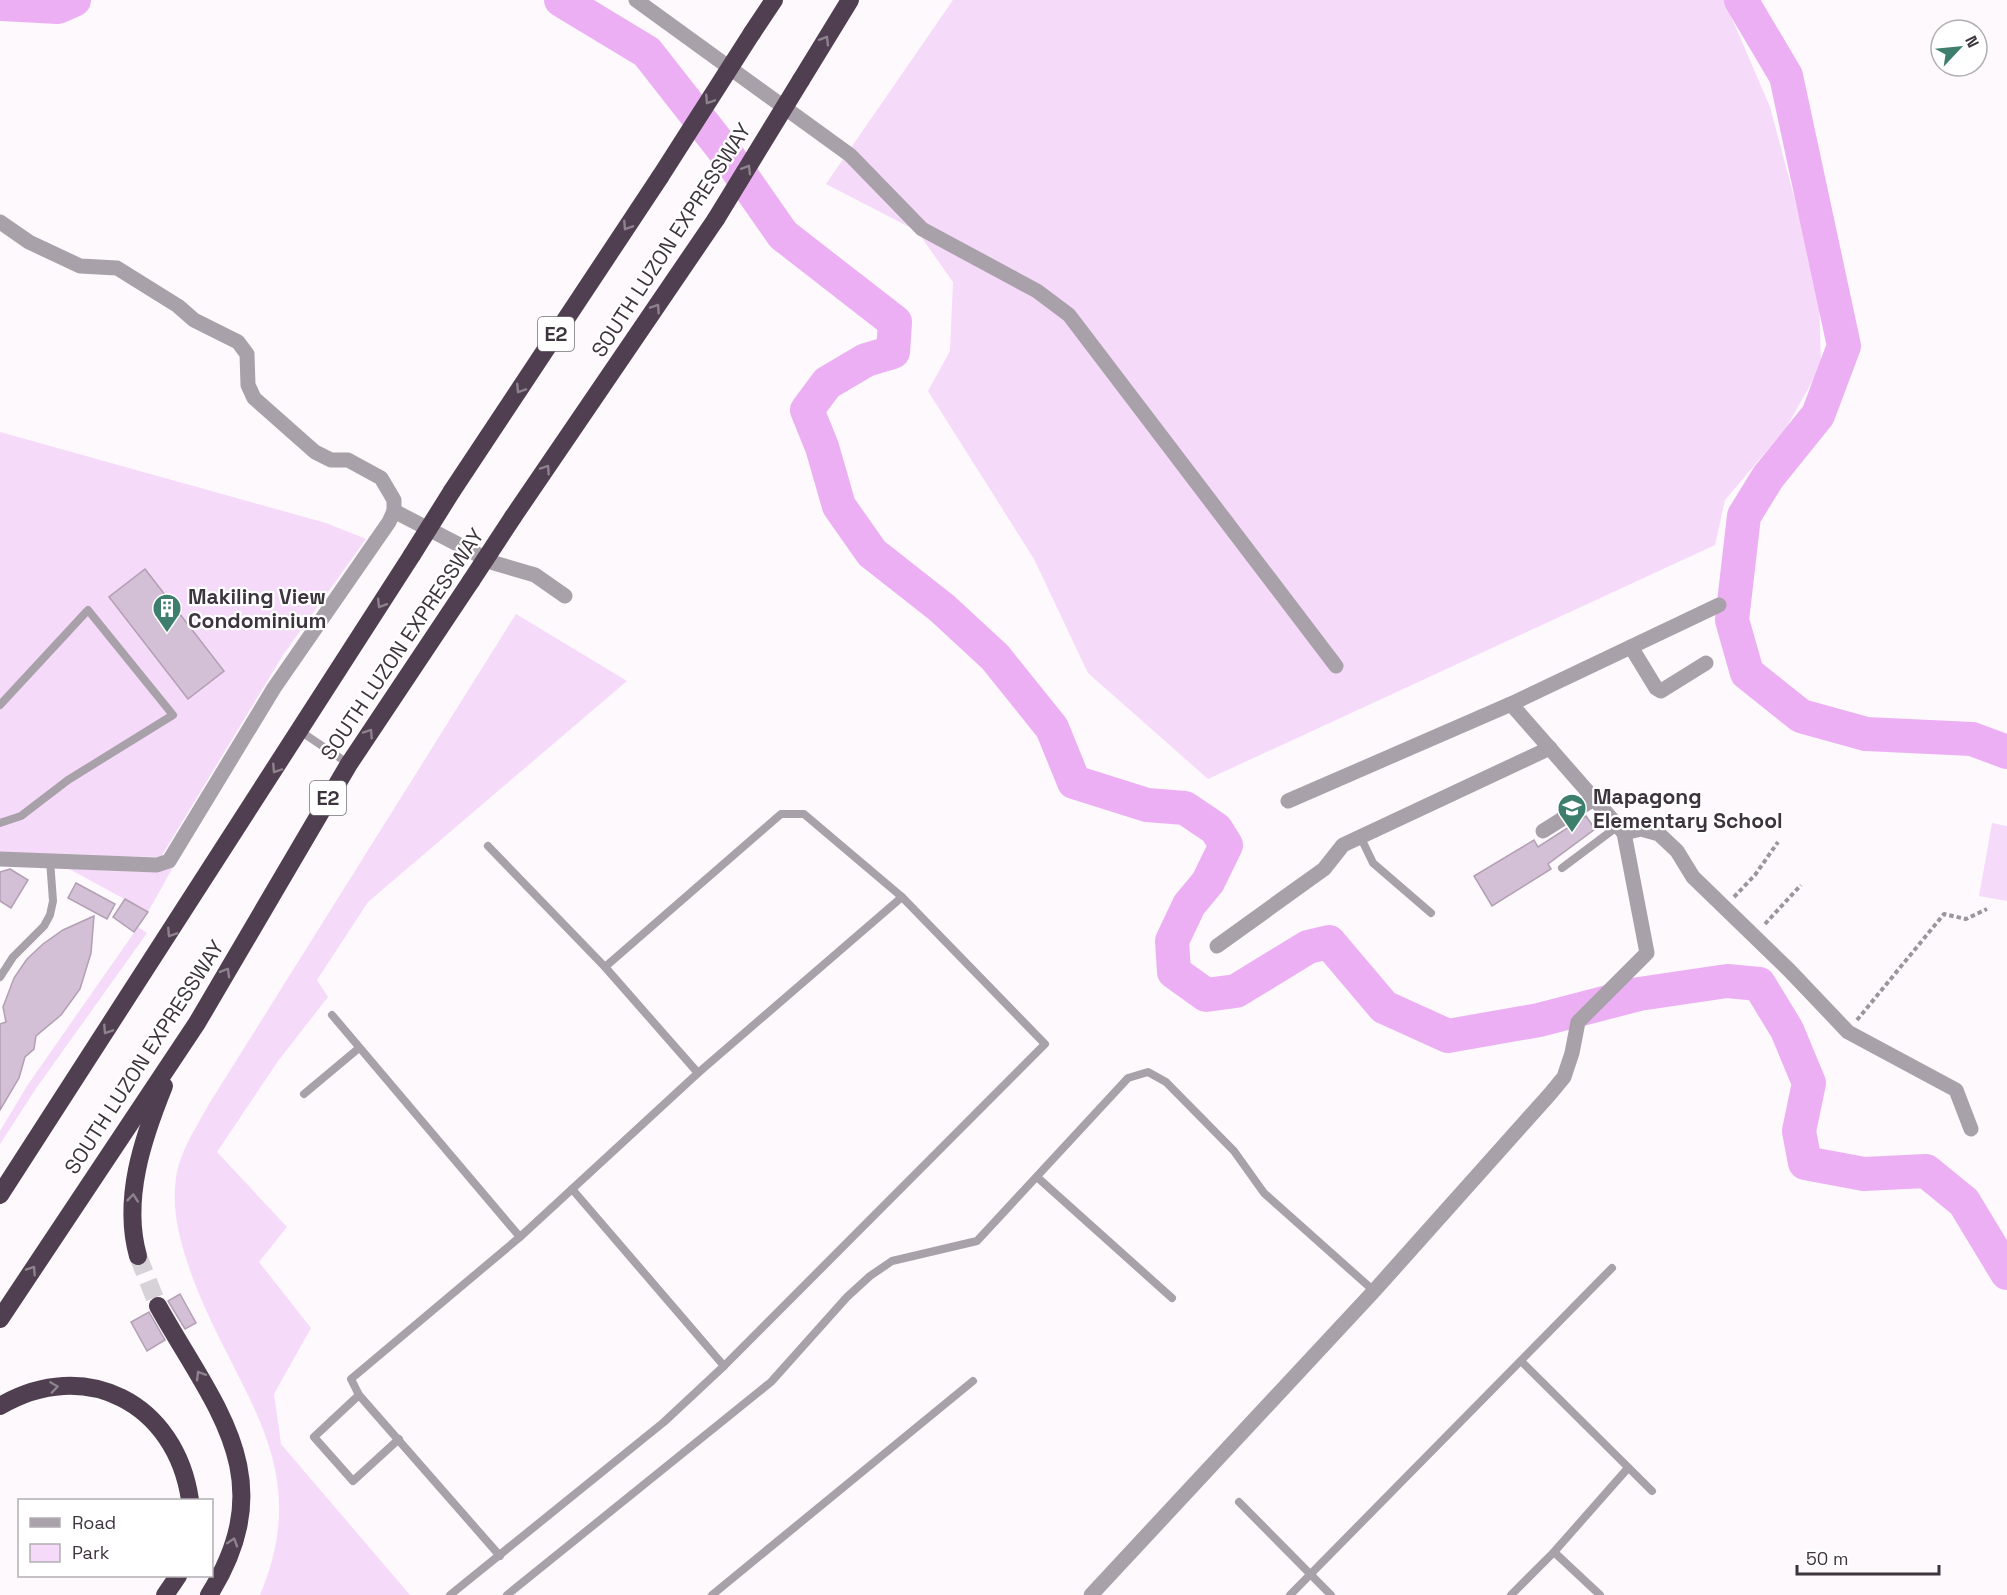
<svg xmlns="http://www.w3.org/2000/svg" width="2007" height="1595" font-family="'Space Grotesk',sans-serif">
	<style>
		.green { fill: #f6daf9 }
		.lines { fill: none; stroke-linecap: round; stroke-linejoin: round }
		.river { stroke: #edaff4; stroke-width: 34 }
		.building { fill: #d4c0d6; stroke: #b29fb3; stroke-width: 1.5 }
		.highway-tunnel { stroke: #d7d2d7; stroke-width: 18; stroke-dasharray: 18 9; stroke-linecap: butt }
		.path { stroke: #9c969c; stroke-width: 4; stroke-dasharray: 4.5 3; stroke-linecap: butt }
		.lane { stroke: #a9a1aa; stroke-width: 8 }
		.street { stroke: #a9a1aa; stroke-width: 15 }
		.highway { stroke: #4f3f50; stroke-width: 18 }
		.highway-bridge { stroke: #4f3f50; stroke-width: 18 }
		.oneway { stroke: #8d828d }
		.labels { text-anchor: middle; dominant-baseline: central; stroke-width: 4.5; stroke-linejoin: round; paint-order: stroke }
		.shield { fill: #fff; stroke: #777277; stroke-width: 1.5 }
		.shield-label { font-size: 20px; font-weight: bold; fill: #3d353d }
		.street-label { font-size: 21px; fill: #3d353d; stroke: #fff }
		.poi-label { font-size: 21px; font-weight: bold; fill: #3d353d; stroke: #fff; text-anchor: start }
	</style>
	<rect width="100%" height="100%" fill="#fdf9fd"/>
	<!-- green -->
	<g class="green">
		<path d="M953 0H1724L1770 107 1819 290 1821 366 1786 428 1725 500 1715 545 1208 779 1088 673 1034 559 928 391 950 351 953 282 917 231 826 184Z"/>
		<path d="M0 432 326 523 366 539 283 655 161 857 0 855Z"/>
		<path d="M516 614 627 681 368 902 317 980 328 997 278 1061 217 1152 287 1227 259 1262 311 1328 274 1394 281 1444 410 1595H260C316 1462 235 1393 192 1276 181 1244 171 1212 176 1178 180 1151 196 1128 209 1104Z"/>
		<path d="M1992 823 2007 826V901L1979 896Z"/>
		<path d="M177 860 148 912 64 866Z"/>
		<path d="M138 927 147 933 37 1087 0 1144V1131L27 1086Z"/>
	</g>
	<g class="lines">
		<!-- river -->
		<g class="river">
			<path d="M561 0 647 52 723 149 783 235 895 322 893 352 866 360 827 383 807 410 822 447 839 506 872 553 942 608 995 657 1052 728 1074 782 1147 805 1185 808 1216 829 1226 845 1208 882 1189 905 1172 941 1174 972 1206 995 1236 991 1308 947 1329 942 1384 1007 1448 1036 1539 1020 1639 994 1727 981 1759 984 1787 1030 1809 1083 1799 1131 1805 1163 1864 1174 1926 1171 1964 1202 2007 1273"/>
			<path d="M1741 0 1786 76 1844 346 1818 415 1768 477 1744 516 1732 620 1747 673 1801 716 1866 734 1972 739 2007 752"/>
			<path d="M0 4 58 7 74 0"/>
		</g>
	</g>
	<!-- building -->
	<g class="building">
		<path d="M145 569 224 671 188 699 109 597Z"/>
		<path d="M1586 816 1595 829 1548 864 1551 869 1492 906 1474 876 1534 840 1538 847Z"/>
		<path d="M10 869 28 880 11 908 0 901V872Z"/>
		<path d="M76 883 115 904 107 919 68 898Z"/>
		<path d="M125 899 148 912 134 932 113 917Z"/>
		<path d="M94 916 91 953 80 989 61 1015 36 1036 34 1049 25 1057 19 1078 0 1110V1024L6 1022 3 1007 14 978 27 959 43 944 63 930Z"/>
		<path d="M180 1294 196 1323 185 1329 168 1301Z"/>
		<path d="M149 1312 165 1340 147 1351 131 1322Z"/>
	</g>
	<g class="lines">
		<!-- highway-tunnel -->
		<path class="highway-tunnel" d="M138 1256 158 1306"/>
		<!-- path -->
		<g class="path">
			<path d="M1734 897 1755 875 1778 842"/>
			<path d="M1765 924 1801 885"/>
			<path d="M1857 1020 1944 914 1966 919 1987 909"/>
		</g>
		<!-- lane -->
		<g class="lane">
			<path d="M0 705 88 610 173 715 68 780 21 816 0 823"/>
			<path d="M300 731 349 764"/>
			<path d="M1360 836 1373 863 1431 913"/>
			<path d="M488 846 605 967 698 1073"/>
			<path d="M1562 868 1618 826"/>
			<path d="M605 967 781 814H804L902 897 1045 1044 724 1366"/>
			<path d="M0 977 13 957 44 926 50 915 53 901 50 860"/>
			<path d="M332 1015 520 1237"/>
			<path d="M304 1094 359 1048"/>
			<path d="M1037 1177 1172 1298"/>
			<path d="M1522 1362 1652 1491"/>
			<path d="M359 1395 314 1437 353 1481 399 1439"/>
			<path d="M1239 1502 1331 1595"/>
			<path d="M1554 1552 1600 1595"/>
			<path d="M500 1556 359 1395 351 1379 520 1237 698 1073 902 897"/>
			<path d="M450 1595 664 1422 724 1366 572 1189"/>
			<path d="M507 1595 771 1382 847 1297 870 1276 892 1261 977 1241 1128 1078 1148 1072 1166 1082 1234 1151 1264 1193 1374 1291"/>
			<path d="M712 1595 973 1381"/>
			<path d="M1290 1595 1612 1268"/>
			<path d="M1511 1595 1554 1552 1628 1468"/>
		</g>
		<!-- street -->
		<g class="street">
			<path d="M636 0 850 155 922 229 1037 291 1069 315 1336 666"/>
			<path d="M0 222 29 242 80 266 117 268 178 306 194 320 238 342 247 354 248 385 254 398 315 452 331 460H348L381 478 394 500V511L389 522 274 688 169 861 157 865 0 859"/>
			<path d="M394 511 494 563 535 575 565 596"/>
			<path d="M1631 647 1656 688 1661 691 1706 663"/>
			<path d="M1288 801 1511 704 1719 605"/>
			<path d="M1543 831 1594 799"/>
			<path d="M1624 833 1641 829 1659 834 1677 851 1693 877 1789 970 1848 1032 1956 1090 1971 1129"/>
			<path d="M1217 946 1324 869 1343 845 1550 748"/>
			<path d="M1091 1595 1374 1291 1550 1094 1564 1077 1572 1053 1578 1022 1647 953 1624 833 1511 704"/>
		</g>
		<!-- highway -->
		<g class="highway">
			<path d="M752 33 774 0"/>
			<path d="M801 80 850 0"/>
			<path d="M452 491 660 177"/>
			<path d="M513 517 716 219"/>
			<path d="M0 1195 412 555"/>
			<path d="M138 1256C122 1199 143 1138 164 1086"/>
			<path d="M158 1306C215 1408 283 1477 209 1595"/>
			<path d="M0 1319 197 1023 349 764 471 581"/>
			<path d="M0 1406C85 1356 176 1403 190 1500"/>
			<path d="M165 1595 178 1576"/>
		</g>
		<!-- highway-bridge -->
		<g class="highway-bridge">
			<path d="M660 177 752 33"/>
			<path d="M716 219 801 80"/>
			<path d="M412 555 452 491"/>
			<path d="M471 581 513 517"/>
		</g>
	</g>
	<!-- one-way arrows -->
	<defs><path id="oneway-chevron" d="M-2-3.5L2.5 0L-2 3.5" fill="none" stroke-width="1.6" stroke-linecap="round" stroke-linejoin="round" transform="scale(1.5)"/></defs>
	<g class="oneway">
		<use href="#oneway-chevron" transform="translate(825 40) rotate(-59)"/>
		<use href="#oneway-chevron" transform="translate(709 100) rotate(123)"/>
		<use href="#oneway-chevron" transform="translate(747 169) rotate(-59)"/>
		<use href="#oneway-chevron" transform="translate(627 226) rotate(123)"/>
		<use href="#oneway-chevron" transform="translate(656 308) rotate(-56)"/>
		<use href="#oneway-chevron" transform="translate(520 389) rotate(123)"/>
		<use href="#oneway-chevron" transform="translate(546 469) rotate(-56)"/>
		<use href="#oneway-chevron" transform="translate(381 604) rotate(122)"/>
		<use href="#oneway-chevron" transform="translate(369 733) rotate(-56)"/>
		<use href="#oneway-chevron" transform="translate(276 769) rotate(123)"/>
		<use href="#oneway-chevron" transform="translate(171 933) rotate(123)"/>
		<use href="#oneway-chevron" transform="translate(226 972) rotate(-60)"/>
		<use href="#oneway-chevron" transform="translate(107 1030) rotate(123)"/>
		<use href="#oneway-chevron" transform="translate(133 1198) rotate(-84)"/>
		<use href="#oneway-chevron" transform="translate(32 1270) rotate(-56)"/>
		<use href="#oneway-chevron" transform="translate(200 1375) rotate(-121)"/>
		<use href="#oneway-chevron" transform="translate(54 1387) rotate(-8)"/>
		<use href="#oneway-chevron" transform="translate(233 1542) rotate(-72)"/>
	</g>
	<!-- icons -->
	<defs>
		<g id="building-pin" transform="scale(1.5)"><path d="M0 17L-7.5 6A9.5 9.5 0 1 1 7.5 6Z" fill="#3e7e6c" stroke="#fff"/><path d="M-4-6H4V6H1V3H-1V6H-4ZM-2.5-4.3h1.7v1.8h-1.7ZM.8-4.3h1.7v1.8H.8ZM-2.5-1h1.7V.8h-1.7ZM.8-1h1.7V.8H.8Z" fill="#fff"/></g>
		<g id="school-pin" transform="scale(1.5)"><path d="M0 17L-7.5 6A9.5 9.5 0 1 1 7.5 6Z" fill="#3e7e6c" stroke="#fff"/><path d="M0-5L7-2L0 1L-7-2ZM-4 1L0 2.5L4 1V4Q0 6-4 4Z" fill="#fff"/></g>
	</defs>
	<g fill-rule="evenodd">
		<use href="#building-pin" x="167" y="608"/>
		<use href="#school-pin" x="1572" y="808"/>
	</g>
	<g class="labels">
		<!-- shield labels -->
		<g class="shield">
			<rect x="538" y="317" width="36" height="34" rx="4.5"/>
			<rect x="310" y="781" width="36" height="34" rx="4.5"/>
		</g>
		<g class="shield-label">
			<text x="556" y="334">E2</text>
			<text x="328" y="798">E2</text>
		</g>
		<!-- street labels -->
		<g class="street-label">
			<text transform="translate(671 240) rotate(-57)">SOUTH LUZON EXPRESSWAY</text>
			<text transform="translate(402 644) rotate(-56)">SOUTH LUZON EXPRESSWAY</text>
			<text transform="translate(144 1057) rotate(-57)">SOUTH LUZON EXPRESSWAY</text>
		</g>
		<!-- poi labels -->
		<g class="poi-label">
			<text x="188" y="596">Makiling View<tspan x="188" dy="24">Condominium</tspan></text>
			<text x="1593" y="796">Mapagong<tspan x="1593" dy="24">Elementary School</tspan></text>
		</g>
	</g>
	<!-- legend -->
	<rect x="18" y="1499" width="195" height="78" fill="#ffffff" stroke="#b1aeb1" stroke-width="1.5"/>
	<rect x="30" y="1518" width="30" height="9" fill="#a9a1aa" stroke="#b1aeb1" stroke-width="1.5"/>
	<text x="72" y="1529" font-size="18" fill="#3d353d">Road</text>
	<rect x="30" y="1544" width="30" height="18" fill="#f6daf9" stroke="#b1aeb1" stroke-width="1.5"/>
	<text x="72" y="1559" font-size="18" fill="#3d353d">Park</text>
	<!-- north arrow -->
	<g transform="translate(1959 48) rotate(64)"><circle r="28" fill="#ffffff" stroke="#b1aeb1" stroke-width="1.5"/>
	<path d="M0-4.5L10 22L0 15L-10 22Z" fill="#3e7e6c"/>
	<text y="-9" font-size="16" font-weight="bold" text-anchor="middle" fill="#3d353d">N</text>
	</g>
	<!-- scale -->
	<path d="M1797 1565v9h142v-9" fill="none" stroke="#3d353d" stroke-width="3"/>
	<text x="1806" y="1565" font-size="18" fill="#3d353d" stroke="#ffffff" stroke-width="4.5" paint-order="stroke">50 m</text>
</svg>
